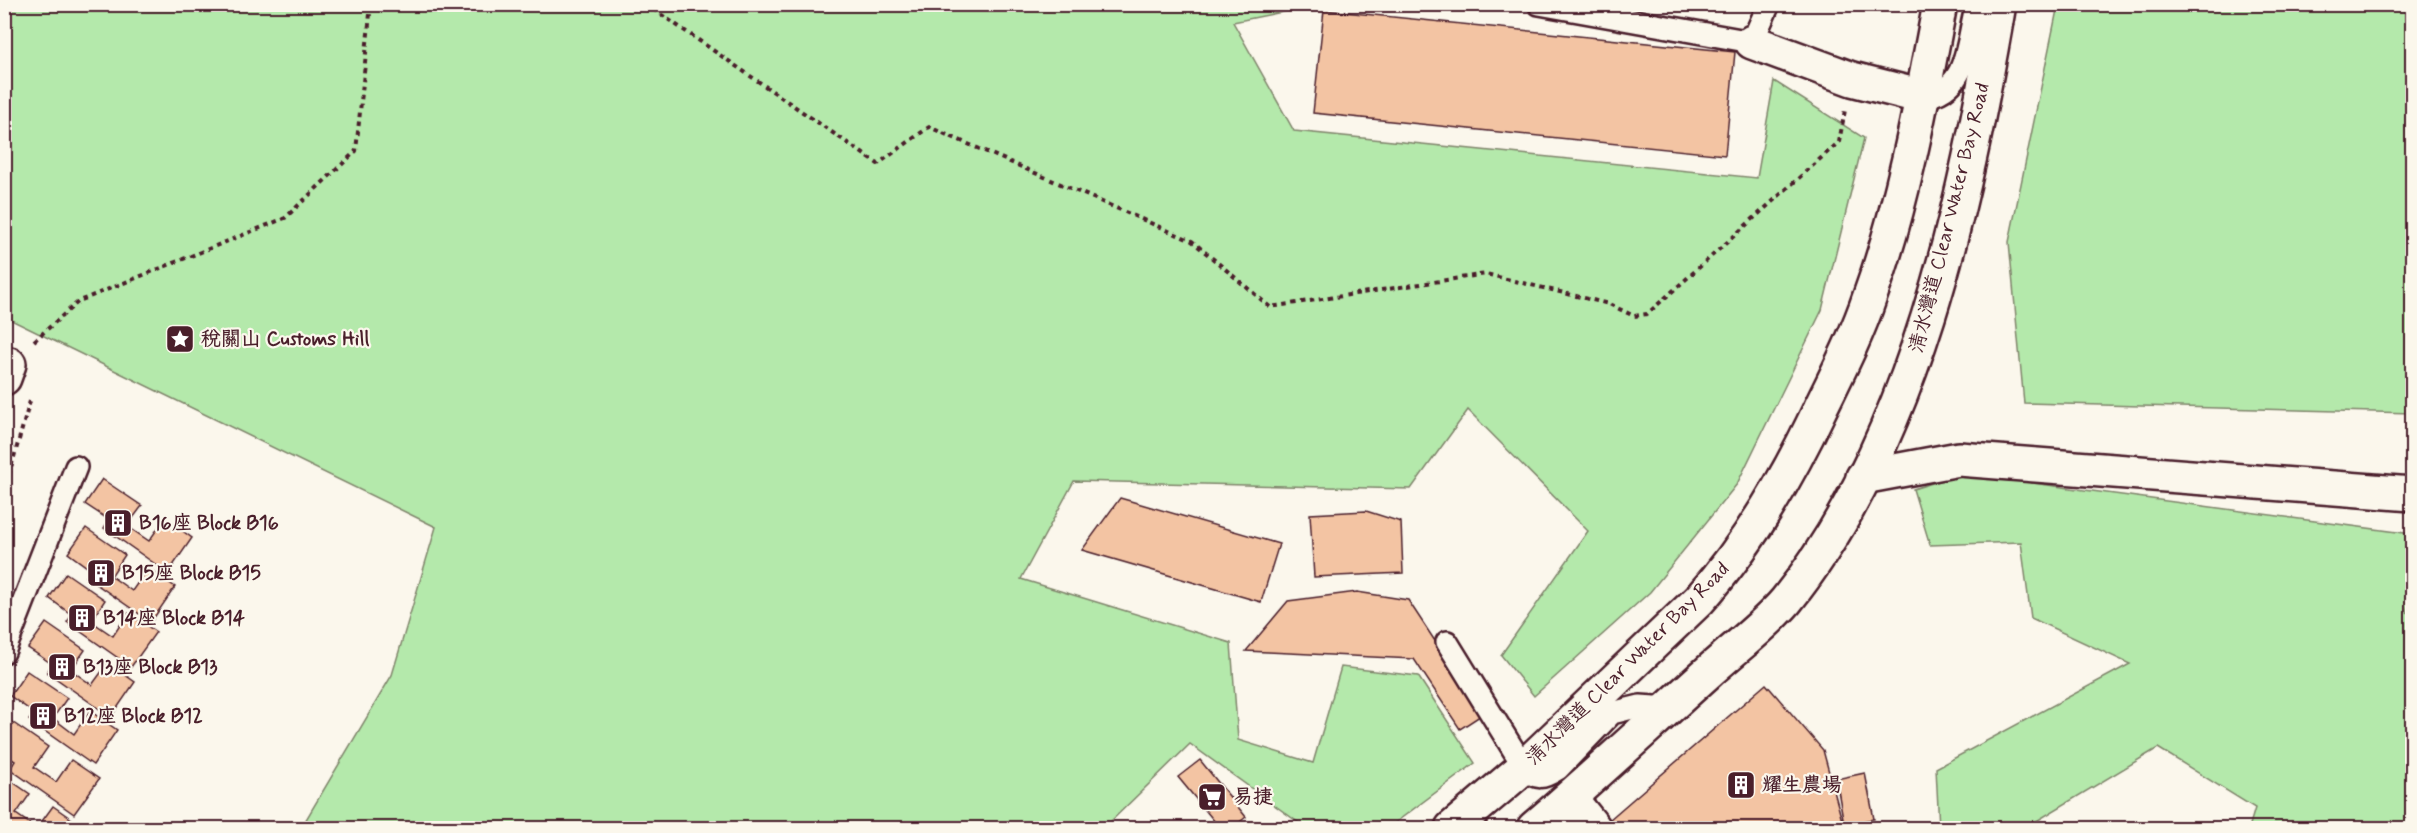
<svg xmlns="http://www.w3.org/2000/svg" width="2417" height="833" font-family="Mynerve,'LXGW WenKai TC',sans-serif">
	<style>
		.green { fill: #b4e9ab; stroke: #7f846b; stroke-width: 1.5 }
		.building { fill: #f3c4a3; stroke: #4a1f2b; stroke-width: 1.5 }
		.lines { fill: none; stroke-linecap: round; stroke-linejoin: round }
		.service-casing { stroke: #4a1f2b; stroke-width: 26 }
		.minor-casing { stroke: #4a1f2b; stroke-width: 38 }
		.primary-casing { stroke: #4a1f2b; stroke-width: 38 }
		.path { stroke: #4a1f2b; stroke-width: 4; stroke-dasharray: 4.5 4.5; stroke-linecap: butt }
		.service { stroke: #fbf7ec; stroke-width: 21 }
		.minor { stroke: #fbf7ec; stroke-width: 33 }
		.primary { stroke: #fbf7ec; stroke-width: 33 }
		.labels { text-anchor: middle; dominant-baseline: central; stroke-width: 4.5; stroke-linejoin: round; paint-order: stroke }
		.street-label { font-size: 20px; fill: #4a1f2b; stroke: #fbf7ec }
		.poi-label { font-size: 20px; font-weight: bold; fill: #4a1f2b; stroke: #fbf7ec; text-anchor: start }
	</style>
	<rect width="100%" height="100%" fill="#fbf7ec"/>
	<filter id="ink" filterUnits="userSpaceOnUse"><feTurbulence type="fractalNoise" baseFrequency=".0167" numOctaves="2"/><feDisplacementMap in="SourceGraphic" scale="12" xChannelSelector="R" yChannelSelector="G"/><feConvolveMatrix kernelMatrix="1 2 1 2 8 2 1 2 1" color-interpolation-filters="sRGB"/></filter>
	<g filter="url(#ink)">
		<!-- green -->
		<g class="green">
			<path d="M4 5H1317L1233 22 1294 131 1757 178 1774 81 1864 138 1822 310 1737 484 1650 592 1534 696 1501 655 1588 531 1468 410 1411 489 1074 481 1021 579 1231 643 1238 740 1313 763 1341 667 1418 676 1475 763 1388 828H1306L1190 744 1104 828H301L392 675 436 527 5 317Z"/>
			<path d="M2058 5H2412V413L2024 403 2009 242Z"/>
			<path d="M1955 476 2017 481 2412 534V575L2407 612 2412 614V828H2249L2255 808 2158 748 2025 828H1939L1936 768 2130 664 2031 618 2021 542 1930 545 1913 489Z"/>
		</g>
		<!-- building -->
		<g class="building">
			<path d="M1324 10 1735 52 1725 155 1313 113Z"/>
			<path d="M102 479 142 506 127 526 149 541 165 518 192 538 168 573 104 528 109 520 85 504Z"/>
			<path d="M1120 498 1279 544 1261 602 1082 550Z"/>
			<path d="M1366 511 1401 522 1403 573 1314 577 1310 514Z"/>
			<path d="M86 528 125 555 111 576 132 591 148 568 175 587 151 622 86 577 91 570 68 553Z"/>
			<path d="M66 573 105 600 91 621 113 636 128 613 156 632 131 667 67 622 72 615 49 598Z"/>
			<path d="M1357 592 1408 600 1483 714 1460 729 1414 659 1246 651 1288 601Z"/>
			<path d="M46 623 85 650 71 670 92 685 108 663 135 682 111 717 47 672 52 664 28 648Z"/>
			<path d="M27 671 67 698 53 718 74 734 90 711 117 730 93 765 29 720 34 713 10 696Z"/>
			<path d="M1766 684 1823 750 1844 828H1617L1609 820Z"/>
			<path d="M9 720 48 747 34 767 56 782 71 760 99 779 74 814 10 769 15 761 4 754V726Z"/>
			<path d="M1200 760 1246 817 1232 828H1220L1178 777Z"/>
			<path d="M1865 773 1874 819 1844 824 1836 779Z"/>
			<path d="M4 776 30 794 16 814 36 828H11L4 824Z"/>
			<path d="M53 806 80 825 78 828H37Z"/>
		</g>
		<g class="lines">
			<!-- service casing -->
			<g class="service-casing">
				<g id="service">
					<path d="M1539 4 1752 42 1769 4"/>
					<path d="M1923 97C1970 91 1966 41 1977 4"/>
					<path d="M1447 642 1524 767C1536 781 1544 778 1558 769L1612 713 1640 706 1669 708"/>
					<path d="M4 652 76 467"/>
				</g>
			</g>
			<!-- minor casing -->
			<g class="minor-casing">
				<g id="minor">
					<path d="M1752 42 1852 79 1923 97"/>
					<path d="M4 378 9 364"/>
					<path d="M1863 477 1959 459 2412 494"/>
					<path d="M1570 798 1594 828"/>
				</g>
			</g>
			<!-- primary casing -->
			<g class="primary-casing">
				<g id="primary">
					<path d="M1452 828 1524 767 1699 600C1750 543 1788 477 1820 409 1838 372 1857 335 1870 296 1903 205 1922 100 1940 4"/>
					<path d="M1534 828C1593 778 1649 725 1706 674 1731 651 1765 626 1786 601 1915 441 1965 202 1999 4"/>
				</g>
			</g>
			<!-- path -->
			<g class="path">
				<path d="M646 4 878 164 929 127 1192 241 1270 307 1486 274 1609 304 1634 316 1647 314 1839 142 1845 110"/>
				<path d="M34 341 79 301 285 218 356 151 371 4"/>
				<path d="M4 492 30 401"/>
			</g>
			<!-- service -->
			<use href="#service" class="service"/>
			<!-- minor -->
			<use href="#minor" class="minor"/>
			<!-- primary -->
			<use href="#primary" class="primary"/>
		</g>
	</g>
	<!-- icons -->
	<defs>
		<g id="sight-square" transform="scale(1.5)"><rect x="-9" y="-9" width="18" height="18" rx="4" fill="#4a1f2b" stroke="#fbf7ec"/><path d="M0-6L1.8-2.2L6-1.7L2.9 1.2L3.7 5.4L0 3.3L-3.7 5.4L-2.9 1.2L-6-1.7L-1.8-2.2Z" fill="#fff"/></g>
		<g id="building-square" transform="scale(1.5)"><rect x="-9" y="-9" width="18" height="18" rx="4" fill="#4a1f2b" stroke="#fbf7ec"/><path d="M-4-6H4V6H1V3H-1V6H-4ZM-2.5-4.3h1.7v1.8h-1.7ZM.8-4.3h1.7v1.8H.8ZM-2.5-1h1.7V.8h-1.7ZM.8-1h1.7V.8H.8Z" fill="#fff"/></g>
		<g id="supermarket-square" transform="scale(1.5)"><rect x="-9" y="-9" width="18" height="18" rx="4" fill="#4a1f2b" stroke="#fbf7ec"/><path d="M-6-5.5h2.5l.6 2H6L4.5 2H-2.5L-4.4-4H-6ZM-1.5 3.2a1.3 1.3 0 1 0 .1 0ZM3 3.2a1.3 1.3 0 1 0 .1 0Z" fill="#fff"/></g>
	</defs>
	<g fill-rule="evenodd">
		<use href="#sight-square" x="180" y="339"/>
		<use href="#building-square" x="118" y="523"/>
		<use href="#building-square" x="101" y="573"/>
		<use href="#building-square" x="82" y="618"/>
		<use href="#building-square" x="62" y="667"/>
		<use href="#building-square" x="43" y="716"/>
		<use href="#building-square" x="1741" y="785"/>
		<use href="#supermarket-square" x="1212" y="797"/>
	</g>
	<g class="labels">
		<!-- street labels -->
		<g class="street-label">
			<text transform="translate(1950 218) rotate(-76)">清水灣道 Clear Water Bay Road</text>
			<text transform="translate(1628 664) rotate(-45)">清水灣道 Clear Water Bay Road</text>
		</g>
		<!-- poi labels -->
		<g class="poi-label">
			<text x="201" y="339">稅關山 Customs Hill</text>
			<text x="139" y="523">B16座 Block B16</text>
			<text x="122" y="573">B15座 Block B15</text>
			<text x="103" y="618">B14座 Block B14</text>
			<text x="83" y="667">B13座 Block B13</text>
			<text x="64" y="716">B12座 Block B12</text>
			<text x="1762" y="785">耀生農場</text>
			<text x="1233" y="797">易捷</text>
		</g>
	</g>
	<!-- margin -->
	<rect width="2417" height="833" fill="none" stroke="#fbf7ec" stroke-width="24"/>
	<rect x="12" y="12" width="2393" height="809" fill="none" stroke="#4a1f2b" stroke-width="2" filter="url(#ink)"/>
</svg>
